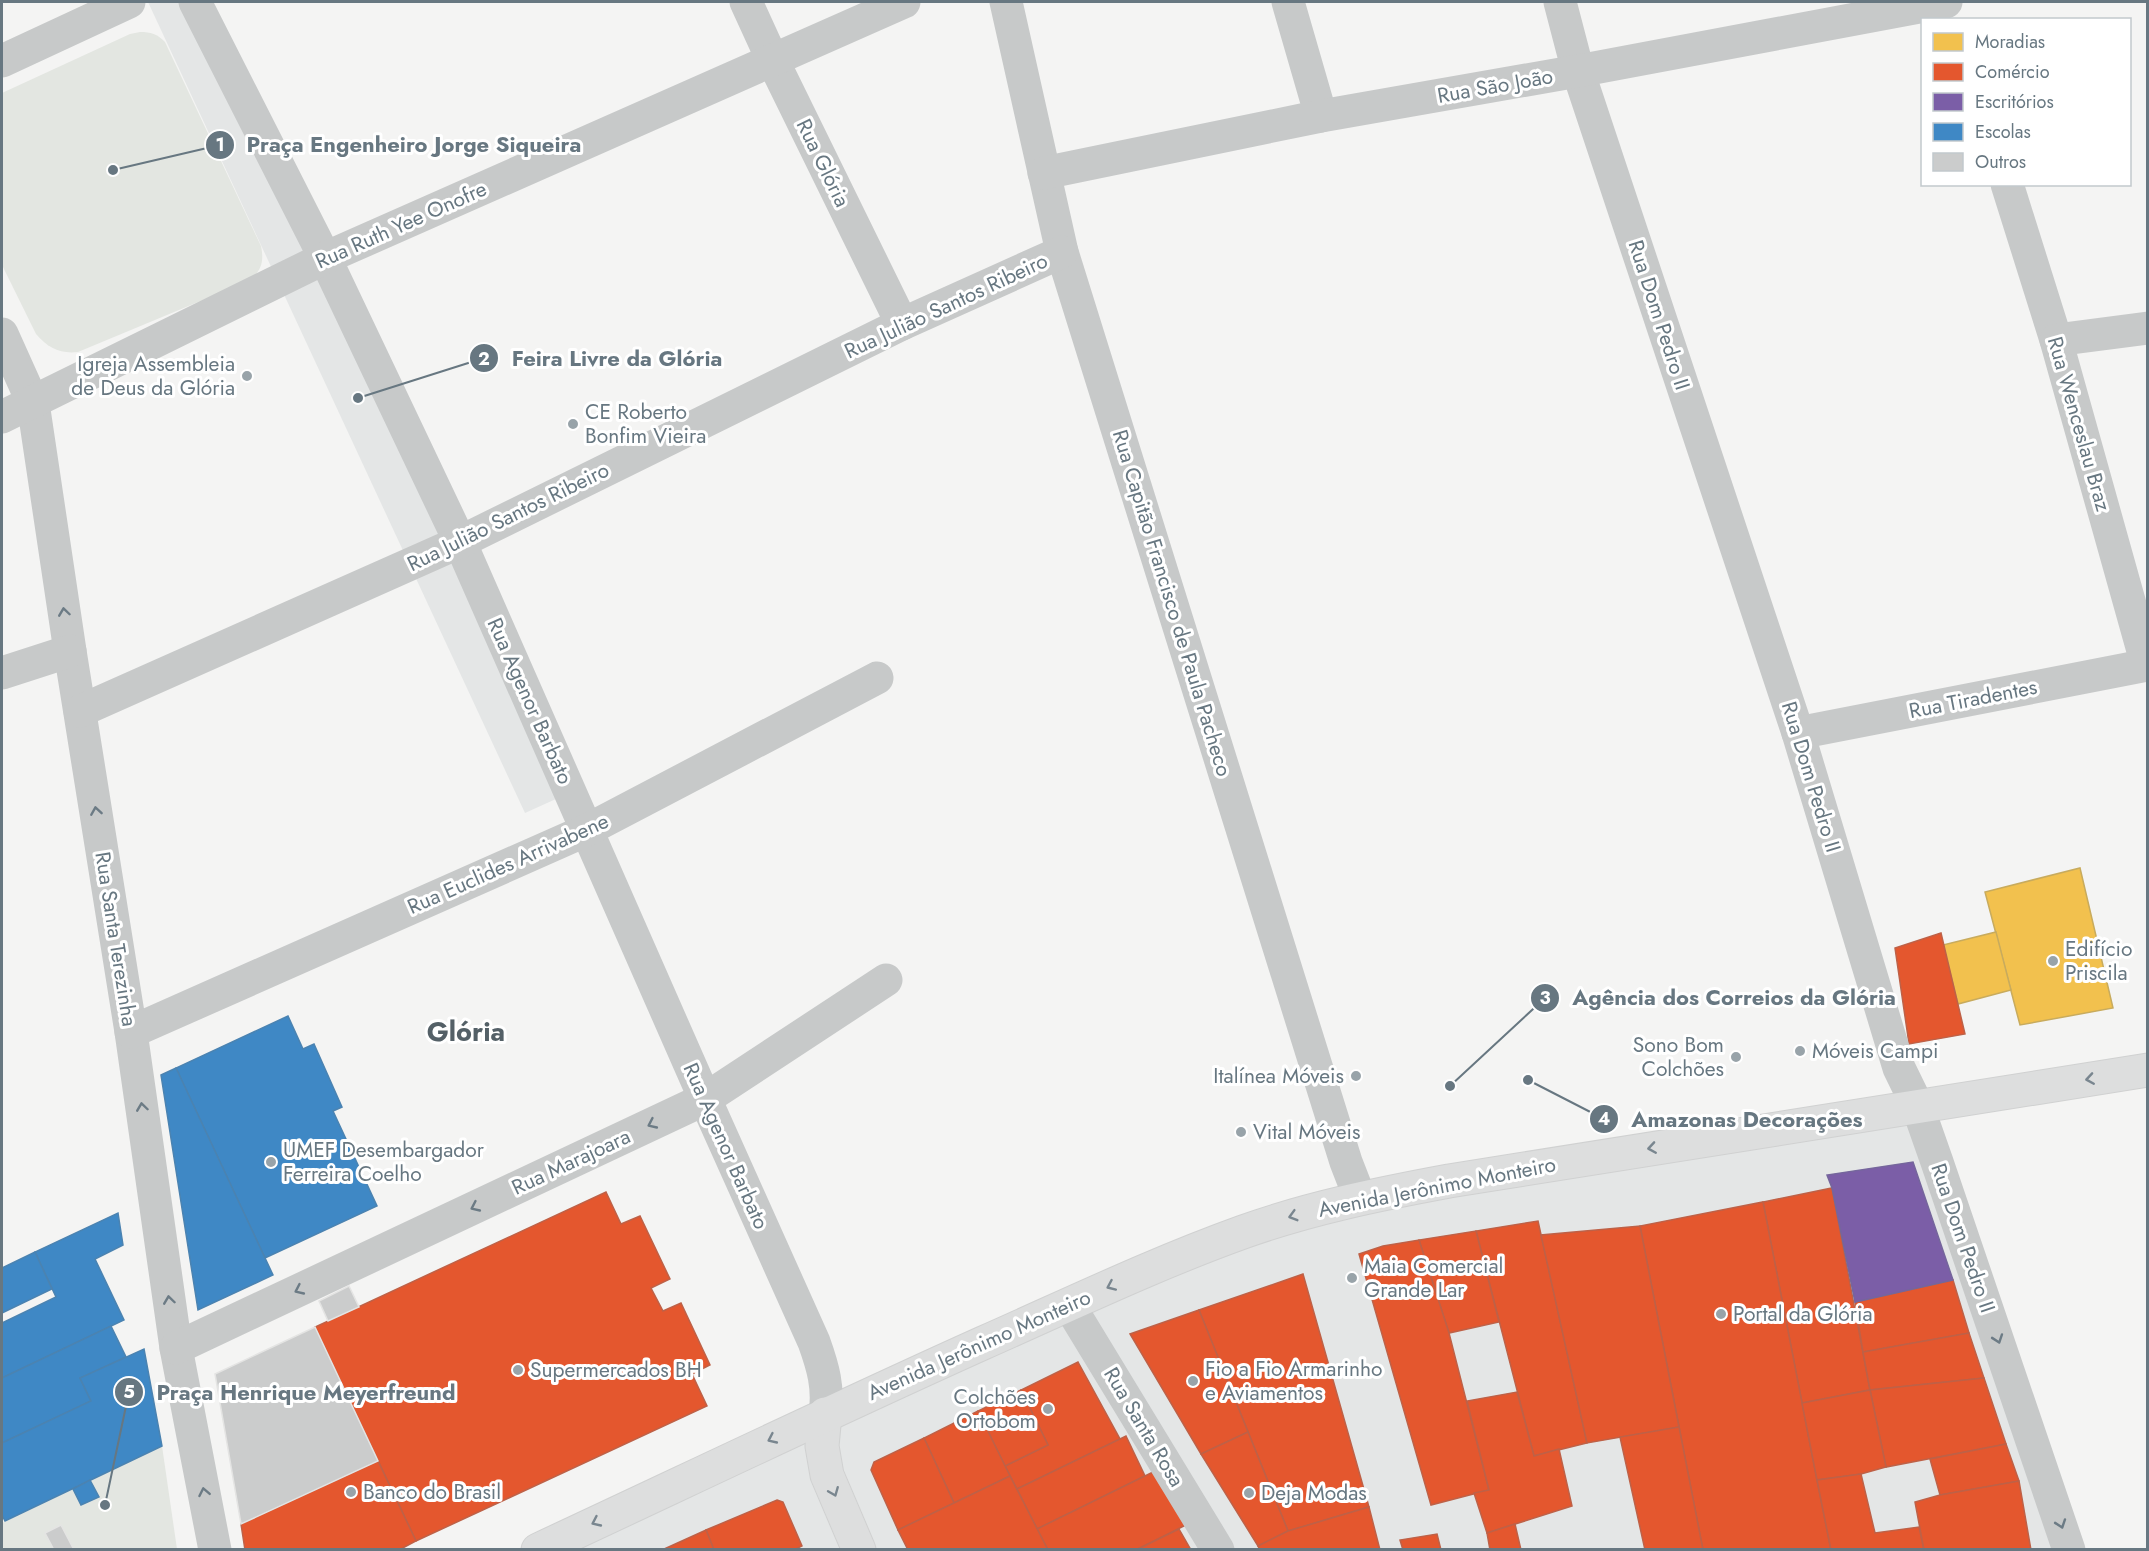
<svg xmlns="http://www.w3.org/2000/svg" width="2149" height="1551" font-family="Jost,sans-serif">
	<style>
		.built { fill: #e4e6e6 }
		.green { fill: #e3e6e1 }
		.homes { fill: #f2c14e; stroke: #c8ab5d; stroke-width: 1.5 }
		.shops { fill: #e4572e; stroke: #be6147; stroke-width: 1.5 }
		.offices { fill: #7b5ea7; stroke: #75669c; stroke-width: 1.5 }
		.schools { fill: #3f88c5; stroke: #4b83b1; stroke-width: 1.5 }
		.building { fill: #cbcccc; stroke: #e4e4e3; stroke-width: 1.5 }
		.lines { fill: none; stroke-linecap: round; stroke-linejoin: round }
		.major-casing { stroke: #d0d1d1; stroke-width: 35 }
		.minor { stroke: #c7c9c9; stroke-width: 33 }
		.major { stroke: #dddede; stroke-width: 33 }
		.oneway { stroke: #6c7b85 }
		.oneway2 { stroke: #79868f }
		.poi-dot { fill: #98a3a9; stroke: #fff; stroke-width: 2 }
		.labels { text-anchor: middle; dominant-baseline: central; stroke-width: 6; stroke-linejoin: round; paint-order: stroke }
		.street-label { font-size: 21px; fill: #677781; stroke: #fff }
		.poi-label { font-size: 21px; fill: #677781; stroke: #fff; text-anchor: start }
		.district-label { font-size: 27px; font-weight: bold; fill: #546067; stroke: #fff }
		.leader { fill: none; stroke: #677781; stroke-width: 2 }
		.callout-dot { fill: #677781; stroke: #fff; stroke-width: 2 }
		.mark-label { font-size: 18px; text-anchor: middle; font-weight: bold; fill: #fff }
		.callout-label { font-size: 22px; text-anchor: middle; font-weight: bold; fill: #677781; stroke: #fff; stroke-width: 6; stroke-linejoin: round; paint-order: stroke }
	</style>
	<rect width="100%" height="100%" fill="#f4f4f3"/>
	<!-- built -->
	<g class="built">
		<path d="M148 2H199L567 794 525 813Z"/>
		<path d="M1917 1105 2069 1550H538L1208 1245Z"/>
	</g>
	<!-- green -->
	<g class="green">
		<path d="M140 32C151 32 157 34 165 42L261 246C264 261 262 269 251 280L78 352C60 354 48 348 36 334L2 265V93L130 34Z"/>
		<path d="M162 1446 177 1549H4L2 1545V1523Z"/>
	</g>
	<!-- homes -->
	<g class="homes">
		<path d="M2080 868 2113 1008 2020 1025 1985 892Z"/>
		<path d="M1996 932 2011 990 1958 1004 1943 945Z"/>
	</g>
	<!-- shops -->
	<g class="shops">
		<path d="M1941 933 1965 1034 1909 1044 1895 948Z"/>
		<path d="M1832 1188 1870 1390 1802 1403 1763 1202Z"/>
		<path d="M606 1192 621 1224 640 1216 670 1279 651 1288 663 1311 681 1303 710 1365 692 1374 707 1406 416 1541 315 1327Z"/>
		<path d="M1763 1202 1817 1480 1831 1550H1703L1640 1226Z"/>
		<path d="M1538 1221 1587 1443 1534 1456 1476 1231Z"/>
		<path d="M1640 1226 1679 1427 1587 1443 1541 1235Z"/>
		<path d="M1476 1231 1499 1322 1449 1333 1419 1240Z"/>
		<path d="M1419 1240 1449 1333 1489 1490 1431 1505 1359 1254 1383 1246Z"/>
		<path d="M1303 1274 1369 1507 1288 1531 1199 1310Z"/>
		<path d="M1953 1280 1969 1333 1863 1352 1855 1302Z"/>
		<path d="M1199 1310 1248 1432 1201 1454 1130 1334Z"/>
		<path d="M1969 1333 1984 1378 1870 1390 1863 1352Z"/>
		<path d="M1078 1362 1120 1439 1017 1489 1005 1466 1048 1445 1021 1390Z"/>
		<path d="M1984 1378 2006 1444 1886 1467 1870 1390Z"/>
		<path d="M1021 1390 1048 1445 1005 1466 978 1411Z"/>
		<path d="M1870 1390 1886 1467 1861 1474 1817 1480 1802 1403Z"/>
		<path d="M1517 1392 1534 1456 1559 1449 1572 1506 1487 1533 1474 1493 1489 1490 1467 1401Z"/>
		<path d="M978 1411 1010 1476 954 1503 924 1438Z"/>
		<path d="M1679 1427 1703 1550H1645L1620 1437Z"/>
		<path d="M1248 1432 1288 1531 1258 1546 1201 1454Z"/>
		<path d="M1126 1436 1145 1476 1037 1529 1017 1489Z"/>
		<path d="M924 1438 954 1503 898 1530 871 1470 874 1462Z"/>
		<path d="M2006 1444 2019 1481 1940 1495 1930 1459Z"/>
		<path d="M378 1461 416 1541 399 1550H245L241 1524Z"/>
		<path d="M1155 1471 1186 1525 1136 1550H1048L1037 1529Z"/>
		<path d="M1861 1474 1875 1533 1919 1527 1924 1550H1831L1817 1480Z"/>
		<path d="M1010 1476 1048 1550H908L898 1530Z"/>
		<path d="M2019 1481 2031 1550H1924L1915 1502 1940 1495Z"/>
		<path d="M777 1500 783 1502 802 1546 794 1550H714L706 1530Z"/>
		<path d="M1369 1507 1380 1550H1260L1258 1546 1288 1531Z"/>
		<path d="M1515 1524 1521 1550H1490L1487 1533Z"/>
		<path d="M1179 1529 1191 1550H1136Z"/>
		<path d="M706 1530 714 1550H662Z"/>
		<path d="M1437 1534 1441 1550H1403L1400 1540Z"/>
	</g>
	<!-- offices -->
	<path class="offices" d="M1913 1162 1953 1280 1855 1302 1832 1188 1827 1175Z"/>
	<!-- schools -->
	<g class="schools">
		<path d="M288 1016 303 1049 314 1044 342 1107 333 1111 377 1206 265 1258 176 1068Z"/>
		<path d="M176 1068 273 1275 198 1310 161 1075Z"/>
		<path d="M118 1213 123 1245 95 1259 124 1320 2 1378V1323L56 1297 35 1252Z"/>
		<path d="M35 1252 52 1289 2 1313V1268Z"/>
		<path d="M111 1326 126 1357 80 1378 91 1401 2 1443V1378Z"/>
		<path d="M144 1349 162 1446 5 1521 2 1515V1443L91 1401 80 1378Z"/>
		<path d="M90 1480 99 1497 81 1505 73 1489Z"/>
	</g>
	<!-- building -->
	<g class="building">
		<path d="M349 1286 359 1307 328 1321 319 1301Z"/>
		<path d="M315 1327 378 1461 241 1524 215 1374Z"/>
		<path d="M61 1525 74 1550H54L45 1533Z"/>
	</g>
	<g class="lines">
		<!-- major casing -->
		<g class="major-casing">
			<g id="major">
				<path d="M825 1414 822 1446 827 1475 859 1550"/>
				<path d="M538 1550C686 1481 834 1410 983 1343 1069 1305 1154 1264 1243 1232 1310 1208 1379 1194 1449 1181L2148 1070"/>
			</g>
		</g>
		<!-- minor -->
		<g class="minor">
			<path d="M195 2 325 258 460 542 705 1099 814 1342C823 1367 829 1388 825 1414"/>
			<path d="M746 2 773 61 902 324"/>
			<path d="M1006 2 1062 252 1346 1162 1360 1198"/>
			<path d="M1288 2 1321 116"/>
			<path d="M1560 2 1578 71 1798 733 1899 1068 1917 1105 1937 1162 2069 1550"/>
			<path d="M2 61 129 2"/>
			<path d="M1044 173 1321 116 1578 71 1946 2"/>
			<path d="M2007 184 2056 340 2147 665"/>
			<path d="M2 334 33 403 70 651 131 1032 176 1348 215 1550"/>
			<path d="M2056 340 2148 328"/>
			<path d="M2 417 325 258 904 2"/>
			<path d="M2 673 70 651"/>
			<path d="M80 711 460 542 902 324 1062 252"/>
			<path d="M1798 733 2148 665"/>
			<path d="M131 1032 587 830 877 678"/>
			<path d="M1069 1305 1218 1550"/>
			<path d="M176 1348 705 1099 886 980"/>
		</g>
		<!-- major -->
		<use href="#major" class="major"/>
	</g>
	<!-- one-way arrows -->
	<defs><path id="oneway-chevron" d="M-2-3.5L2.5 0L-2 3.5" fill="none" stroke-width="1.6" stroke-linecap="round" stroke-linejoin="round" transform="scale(1.5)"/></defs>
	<g class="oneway">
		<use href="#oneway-chevron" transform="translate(64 612) rotate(-98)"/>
		<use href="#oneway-chevron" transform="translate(96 811) rotate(-99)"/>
		<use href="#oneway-chevron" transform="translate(142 1107) rotate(-98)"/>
		<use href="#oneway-chevron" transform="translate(652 1124) rotate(155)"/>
		<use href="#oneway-chevron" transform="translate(475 1207) rotate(155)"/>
		<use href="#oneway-chevron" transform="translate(299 1290) rotate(155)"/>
		<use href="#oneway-chevron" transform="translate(169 1300) rotate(-98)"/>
		<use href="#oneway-chevron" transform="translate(1998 1339) rotate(71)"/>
		<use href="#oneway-chevron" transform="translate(204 1492) rotate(-101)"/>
		<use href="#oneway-chevron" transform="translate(2061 1524) rotate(71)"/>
	</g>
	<g class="oneway2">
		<use href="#oneway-chevron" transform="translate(2090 1079) rotate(171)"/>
		<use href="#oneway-chevron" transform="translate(1652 1148) rotate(171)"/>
		<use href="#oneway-chevron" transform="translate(1293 1216) rotate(164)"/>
		<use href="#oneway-chevron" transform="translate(1111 1286) rotate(156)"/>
		<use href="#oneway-chevron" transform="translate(772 1439) rotate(155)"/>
		<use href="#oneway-chevron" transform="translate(834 1492) rotate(68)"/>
		<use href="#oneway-chevron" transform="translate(596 1522) rotate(155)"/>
	</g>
	<!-- markers -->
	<g class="poi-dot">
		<circle cx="247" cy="376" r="6"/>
		<circle cx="573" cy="424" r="6"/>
		<circle cx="2053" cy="961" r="6"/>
		<circle cx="1800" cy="1051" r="6"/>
		<circle cx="1736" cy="1057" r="6"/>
		<circle cx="1356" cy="1076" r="6"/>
		<circle cx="1241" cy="1132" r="6"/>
		<circle cx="271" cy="1162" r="6"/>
		<circle cx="1352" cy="1278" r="6"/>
		<circle cx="1721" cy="1314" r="6"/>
		<circle cx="518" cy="1370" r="6"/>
		<circle cx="1193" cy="1381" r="6"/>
		<circle cx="1048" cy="1409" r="6"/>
		<circle cx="351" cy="1492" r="6"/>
		<circle cx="1249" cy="1493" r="6"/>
	</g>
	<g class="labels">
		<!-- street labels -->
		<g class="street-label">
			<text transform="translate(1495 86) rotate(-10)">Rua São João</text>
			<text transform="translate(823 163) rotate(64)">Rua Glória</text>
			<text transform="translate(401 225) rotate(-24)">Rua Ruth Yee Onofre</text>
			<text transform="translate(946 306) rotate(-25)">Rua Julião Santos Ribeiro</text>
			<text transform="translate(1659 315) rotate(72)">Rua Dom Pedro II</text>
			<text transform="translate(2079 424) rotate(74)">Rua Wenceslau Braz</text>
			<text transform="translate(508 517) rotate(-26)">Rua Julião Santos Ribeiro</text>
			<text transform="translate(1172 603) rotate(73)">Rua Capitão Francisco de Paula Pacheco</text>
			<text transform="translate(1973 699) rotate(-11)">Rua Tiradentes</text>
			<text transform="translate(530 701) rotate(66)">Rua Agenor Barbato</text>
			<text transform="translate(1811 777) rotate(73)">Rua Dom Pedro II</text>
			<text transform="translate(508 864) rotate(-24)">Rua Euclides Arrivabene</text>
			<text transform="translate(116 939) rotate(81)">Rua Santa Terezinha</text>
			<text transform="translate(726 1146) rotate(66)">Rua Agenor Barbato</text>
			<text transform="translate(571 1162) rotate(-25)">Rua Marajoara</text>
			<text transform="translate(1437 1187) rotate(-11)">Avenida Jerônimo Monteiro</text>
			<text transform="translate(1963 1238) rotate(71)">Rua Dom Pedro II</text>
			<text transform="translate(979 1345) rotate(-24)">Avenida Jerônimo Monteiro</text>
			<text transform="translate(1144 1427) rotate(59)">Rua Santa Rosa</text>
		</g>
		<!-- poi labels -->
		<g class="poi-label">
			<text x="235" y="364" text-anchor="end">Igreja Assembleia<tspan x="235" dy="24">de Deus da Glória</tspan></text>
			<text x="585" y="412">CE Roberto<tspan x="585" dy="24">Bonfim Vieira</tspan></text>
			<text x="2065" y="949">Edifício<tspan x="2065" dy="24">Priscila</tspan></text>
			<text x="1724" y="1045" text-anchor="end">Sono Bom<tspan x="1724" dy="24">Colchões</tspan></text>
			<text x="1812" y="1051">Móveis Campi</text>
			<text x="1344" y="1076" text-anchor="end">Italínea Móveis</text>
			<text x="1253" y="1132">Vital Móveis</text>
			<text x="283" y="1150">UMEF Desembargador<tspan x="283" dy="24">Ferreira Coelho</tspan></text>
			<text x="1364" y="1266">Maia Comercial<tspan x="1364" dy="24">Grande Lar</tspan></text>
			<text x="1733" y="1314">Portal da Glória</text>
			<text x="1205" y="1369">Fio a Fio Armarinho<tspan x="1205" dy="24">e Aviamentos</tspan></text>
			<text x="530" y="1370">Supermercados BH</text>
			<text x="1036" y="1397" text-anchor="end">Colchões<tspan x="1036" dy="24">Ortobom</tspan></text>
			<text x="363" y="1492">Banco do Brasil</text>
			<text x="1261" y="1493">Deja Modas</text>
		</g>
		<!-- district labels -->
		<g class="district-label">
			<text x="466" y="1031">Glória</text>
		</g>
	</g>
	<!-- callouts -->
	<path class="leader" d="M113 170L220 145M358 398L484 358M1450 1086L1545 998M1528 1080L1604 1119M105 1505L129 1392"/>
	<g class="callout-dot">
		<circle cx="113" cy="170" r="6"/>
		<circle cx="358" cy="398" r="6"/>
		<circle cx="1450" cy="1086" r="6"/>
		<circle cx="1528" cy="1080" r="6"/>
		<circle cx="105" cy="1505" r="6"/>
		<circle cx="220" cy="145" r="15"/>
		<circle cx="484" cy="358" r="15"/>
		<circle cx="1545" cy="998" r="15"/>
		<circle cx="1604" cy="1119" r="15"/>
		<circle cx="129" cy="1392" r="15"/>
	</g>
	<g class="mark-label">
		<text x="220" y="151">1</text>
		<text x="484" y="365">2</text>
		<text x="1545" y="1004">3</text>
		<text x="1604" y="1125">4</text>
		<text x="129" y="1398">5</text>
	</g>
	<g class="callout-label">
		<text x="414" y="152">Praça Engenheiro Jorge Siqueira</text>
		<text x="617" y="366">Feira Livre da Glória</text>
		<text x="1734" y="1005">Agência dos Correios da Glória</text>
		<text x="1747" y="1127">Amazonas Decorações</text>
		<text x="306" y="1400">Praça Henrique Meyerfreund</text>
	</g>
	<!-- border -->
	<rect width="2149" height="1551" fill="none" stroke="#677781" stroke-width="6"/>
	<!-- legend -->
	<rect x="1921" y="18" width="210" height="168" fill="#ffffff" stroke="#c2c9cd" stroke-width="1.5"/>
	<rect x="1933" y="33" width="30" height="18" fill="#f2c14e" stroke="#c2c9cd" stroke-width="1.5"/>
	<text x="1975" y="48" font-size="18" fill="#677781">Moradias</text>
	<rect x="1933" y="63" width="30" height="18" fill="#e4572e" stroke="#c2c9cd" stroke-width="1.5"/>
	<text x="1975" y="78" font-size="18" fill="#677781">Comércio</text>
	<rect x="1933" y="93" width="30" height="18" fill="#7b5ea7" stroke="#c2c9cd" stroke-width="1.5"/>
	<text x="1975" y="108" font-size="18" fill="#677781">Escritórios</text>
	<rect x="1933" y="123" width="30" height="18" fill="#3f88c5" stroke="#c2c9cd" stroke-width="1.5"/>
	<text x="1975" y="138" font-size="18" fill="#677781">Escolas</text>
	<rect x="1933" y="153" width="30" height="18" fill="#cbcccc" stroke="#c2c9cd" stroke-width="1.5"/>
	<text x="1975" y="168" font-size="18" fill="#677781">Outros</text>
</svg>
